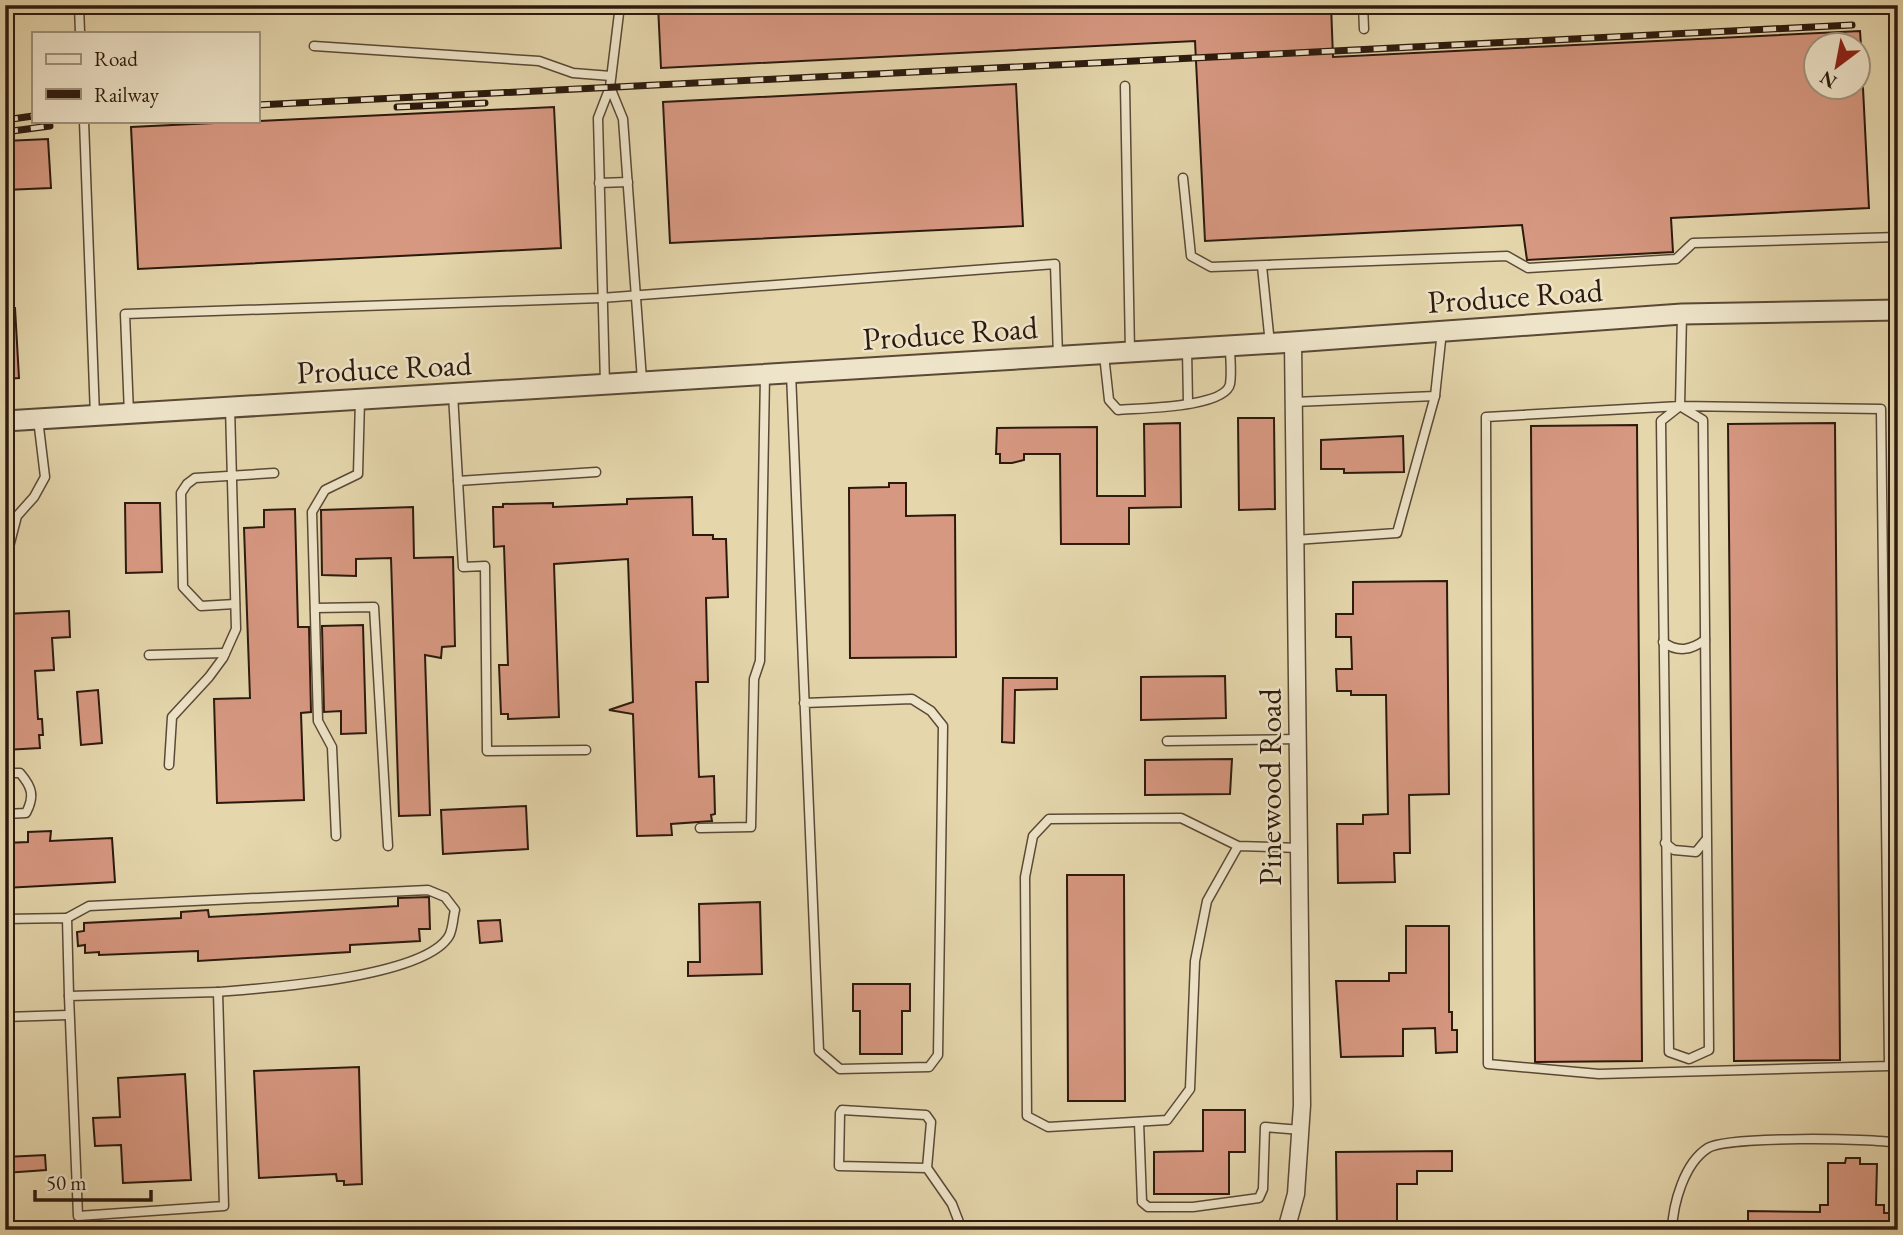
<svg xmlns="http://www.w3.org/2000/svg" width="1903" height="1235" font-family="'EB Garamond',serif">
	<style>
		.building { fill: #d79881; stroke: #2c1a0e; stroke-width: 2 }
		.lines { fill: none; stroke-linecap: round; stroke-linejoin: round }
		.service-casing { stroke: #5a4936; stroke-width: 11 }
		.minor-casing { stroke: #5a4936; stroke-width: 19 }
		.tertiary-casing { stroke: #5a4936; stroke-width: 23 }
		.service { stroke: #eee4c9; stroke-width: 8 }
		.minor { stroke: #eee4c9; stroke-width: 16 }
		.tertiary { stroke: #eee4c9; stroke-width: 19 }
		.rail-casing { stroke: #2c1a0e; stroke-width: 7 }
		.rail { stroke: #eee4c9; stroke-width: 4.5; stroke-dasharray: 13; stroke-linecap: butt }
		.labels { text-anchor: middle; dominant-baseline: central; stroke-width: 5; stroke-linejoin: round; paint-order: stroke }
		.street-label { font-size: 32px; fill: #2c1a0e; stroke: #eee4c9 }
	</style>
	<rect width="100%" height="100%" fill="#e5d6ac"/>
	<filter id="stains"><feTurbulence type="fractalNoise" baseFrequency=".00286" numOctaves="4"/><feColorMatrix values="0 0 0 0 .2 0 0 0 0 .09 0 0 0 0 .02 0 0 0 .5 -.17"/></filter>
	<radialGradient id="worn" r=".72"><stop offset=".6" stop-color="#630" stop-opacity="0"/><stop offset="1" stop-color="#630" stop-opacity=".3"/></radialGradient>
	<!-- building -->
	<g class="building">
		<path d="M658 5H1331L1333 57 1860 31 1861 46H1816V88H1863L1869 208 1671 218 1673 252 1527 260 1522 225 1205 241 1195 41 661 68Z"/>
		<path d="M1016 84 1023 226 670 243 663 102Z"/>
		<path d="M554 107 561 248 138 269 131 127Z"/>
		<path d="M48 139 51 188 5 190V141Z"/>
		<path d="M5 308H15L19 378 5 379Z"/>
		<path d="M1238 418H1274L1275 509 1239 510Z"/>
		<path d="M1180 423 1181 507 1129 508V544H1061L1060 454H1024V460L1012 463H1000V454H996L997 428 1097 427V496H1145L1144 424Z"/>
		<path d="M1835 423 1840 1060 1734 1061 1728 424Z"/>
		<path d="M1637 425 1642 1061 1535 1062 1531 426Z"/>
		<path d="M1403 436 1404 472 1344 473V469H1321V440Z"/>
		<path d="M889 483H906V516L955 515 956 657 850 658 849 488 889 487Z"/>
		<path d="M692 497 693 535H713V539H726L728 597 706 598 708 682H696L699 777 714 776 715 814 711 815 712 821 671 824 672 835 637 836 633 714 609 710 633 702 628 559 554 564 559 717 508 719V714H501L499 665H508L504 546 494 547 493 507H503V504L553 503V507L627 504V499Z"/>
		<path d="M125 503H160L162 572 126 573Z"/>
		<path d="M413 507 414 558 453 557 455 646 442 647 441 658 425 655 430 815 399 816 391 558 356 559V576L322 575 321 510Z"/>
		<path d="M295 509 298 627H309L311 712 301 713 304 800 217 803 214 699 250 698 244 528 264 527V510Z"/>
		<path d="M1447 581 1449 794 1409 795 1410 853H1394L1395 882 1338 883 1337 824H1363V815L1388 814 1386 695H1351V691H1337L1336 669H1352L1351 637H1336V614H1353V582Z"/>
		<path d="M69 611 70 637 52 638 54 670 35 671 38 719H42L43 735H39L40 748 5 750V614Z"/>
		<path d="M363 625 366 733 341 734V711L324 712 322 626Z"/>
		<path d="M1225 676 1226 718 1141 720V677Z"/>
		<path d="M1003 678H1057V689L1015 690 1014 743 1002 742Z"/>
		<path d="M98 690 102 743 81 745 77 692Z"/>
		<path d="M1232 759 1230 794 1145 795V760Z"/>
		<path d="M526 806 528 849 443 854 441 810Z"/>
		<path d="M51 831 50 841 112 838 115 882 5 888V843L28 842V832Z"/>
		<path d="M1067 875H1124L1125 1101H1068Z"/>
		<path d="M429 897 430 929H419L420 941 350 945V952L198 961V951L99 955V952L85 953V945L78 946 77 932 84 931V923L181 918V912L208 910 209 917 398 906V898Z"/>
		<path d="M760 902 762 974 688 976V962H700L699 904Z"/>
		<path d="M500 920 502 941 480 943 478 921Z"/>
		<path d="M1406 926H1449V1012H1452V1030H1457V1052L1436 1053 1435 1028 1403 1029V1056L1341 1057 1336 981H1389V973H1406Z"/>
		<path d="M853 984H910V1011H902V1054H860V1011H853Z"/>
		<path d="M359 1067 362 1184 344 1185V1181H337L336 1174 259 1178 254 1071Z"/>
		<path d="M185 1074 191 1180 123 1183 121 1145 95 1146 93 1118 120 1117 118 1078Z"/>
		<path d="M1203 1110H1245V1152H1229V1194H1154V1152L1203 1151Z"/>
		<path d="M1452 1151V1171H1417V1184H1397V1230H1337L1336 1152Z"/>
		<path d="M45 1155 46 1170 5 1173V1157Z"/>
		<path d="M1846 1158H1860V1164H1877L1876 1205H1884V1213H1898V1230H1748V1211L1820 1212V1205H1828V1163H1845Z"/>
	</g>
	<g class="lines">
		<!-- service casing -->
		<g class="service-casing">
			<g id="service">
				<path d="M79 5 80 33"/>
				<path d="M1363 5 1364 29"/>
				<path d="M314 46 539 61 573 73 611 76"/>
				<path d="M1896 56 1898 72"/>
				<path d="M1125 86 1130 352"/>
				<path d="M610 87 623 119 642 380"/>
				<path d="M84 121 95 416"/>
				<path d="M1183 178 1191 256 1211 267 1507 256 1528 268 1676 259 1693 243 1898 237"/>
				<path d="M599 183 628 182"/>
				<path d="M1262 266 1270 344"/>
				<path d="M1187 350 1188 403"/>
				<path d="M1104 355 1109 400 1118 410C1139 408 1225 408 1230 384 1232 373 1230 358 1230 346"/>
				<path d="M791 373 819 1051 840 1069 929 1067 938 1055 943 726 931 711 912 699 804 703"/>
				<path d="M605 384 598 118 610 87 620 5"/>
				<path d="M453 394 463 567 485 566 487 751 586 750"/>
				<path d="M1294 402 1435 396 1442 331"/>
				<path d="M1680 406 1703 420 1709 1050 1689 1059 1669 1052 1661 421 1680 406 1881 409 1889 1066 1599 1074 1488 1064 1486 417 1680 406 1682 314"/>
				<path d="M129 414 125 314 601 298 1055 264 1058 357"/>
				<path d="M458 481 596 472"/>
				<path d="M1295 540 1397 533 1435 396"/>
				<path d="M5 562 17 516 34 497 45 477 38 419"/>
				<path d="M235 604 201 606 183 587 181 493 187 484 195 478 274 473"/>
				<path d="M315 608 374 607 388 846"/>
				<path d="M1663 642C1678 653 1691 650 1705 640"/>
				<path d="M149 655 225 653"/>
				<path d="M1167 741 1298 739"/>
				<path d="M169 765 172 717 209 677 223 658 236 629 230 407"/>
				<path d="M5 773H20C32 787 35 796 26 813L5 814"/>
				<path d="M700 828 751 827 754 679 760 661 765 375"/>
				<path d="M336 836 332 747 318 721 312 512 325 490 358 474 360 400"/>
				<path d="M1665 843 1674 850 1696 852 1705 841"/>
				<path d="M1238 846 1207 901 1195 961 1190 1089 1167 1120 1048 1127 1027 1116 1025 877 1033 836 1049 819 1181 818 1238 846 1299 848"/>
				<path d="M67 918 89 906 428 890 445 897 455 910C453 917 453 929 449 936 424 978 265 988 218 992"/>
				<path d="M5 919 67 918 69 996"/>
				<path d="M218 992 224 1206 78 1216 69 996Z"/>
				<path d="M5 1017 68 1015"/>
				<path d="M1139 1122 1142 1202 1148 1207H1193L1259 1198 1263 1189 1265 1127 1301 1130"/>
				<path d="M927 1168 931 1122 926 1115 842 1110 840 1113 839 1166 927 1168 952 1204 962 1230"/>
				<path d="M1672 1230C1673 1204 1684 1163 1708 1148 1727 1136 1871 1138 1898 1143"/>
			</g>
		</g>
		<!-- minor casing -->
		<g class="minor-casing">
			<path id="minor" d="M1286 1230 1296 1194 1302 1105 1293 342"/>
		</g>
		<!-- tertiary casing -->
		<g class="tertiary-casing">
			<path id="tertiary" d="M5 421 1293 342 1682 314 1898 310"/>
		</g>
		<!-- service -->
		<use href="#service" class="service"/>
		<!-- minor -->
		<use href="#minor" class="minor"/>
		<!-- tertiary -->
		<use href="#tertiary" class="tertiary"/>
		<!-- rail casing -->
		<g class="rail-casing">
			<g id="rail">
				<path d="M257 105 1852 25"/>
				<path d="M397 107 485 103"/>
				<path d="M5 120 33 116"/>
				<path d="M5 132 50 126"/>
			</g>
		</g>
		<!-- rail -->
		<use href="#rail" class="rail"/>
	</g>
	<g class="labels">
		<!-- street labels -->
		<g class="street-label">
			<text transform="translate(1515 296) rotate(-4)">Produce Road</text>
			<text transform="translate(950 333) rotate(-4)">Produce Road</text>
			<text transform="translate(384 368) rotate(-3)">Produce Road</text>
			<text transform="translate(1270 787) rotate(-90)">Pinewood Road</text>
		</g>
	</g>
	<!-- margin -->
	<rect width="1903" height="1235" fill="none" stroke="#e5d6ac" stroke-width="28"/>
	<rect x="7" y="7" width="1889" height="1221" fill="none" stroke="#2c1a0e" stroke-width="3.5"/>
	<rect x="14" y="14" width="1875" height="1207" fill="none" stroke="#2c1a0e" stroke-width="2"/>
	<!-- legend -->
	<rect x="32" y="32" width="228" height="91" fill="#eee4c9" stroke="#a0937e" stroke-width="2"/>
	<rect x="46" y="54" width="35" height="10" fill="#eee4c9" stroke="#a0937e" stroke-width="2"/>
	<text x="94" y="66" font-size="21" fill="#2c1a0e">Road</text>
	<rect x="46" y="89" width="35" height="10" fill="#2c1a0e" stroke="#a0937e" stroke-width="2"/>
	<text x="94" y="102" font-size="21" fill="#2c1a0e">Railway</text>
	<!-- north arrow -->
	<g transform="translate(1837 66) rotate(212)"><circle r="33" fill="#eee4c9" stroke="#a0937e" stroke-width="2"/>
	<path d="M0-5L12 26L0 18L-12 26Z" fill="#8f2418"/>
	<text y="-10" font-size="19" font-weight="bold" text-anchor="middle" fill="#2c1a0e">N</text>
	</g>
	<!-- scale -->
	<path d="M35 1190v10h116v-10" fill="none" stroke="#2c1a0e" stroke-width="3.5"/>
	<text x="46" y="1190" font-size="21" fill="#2c1a0e" stroke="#eee4c9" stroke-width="5" paint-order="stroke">50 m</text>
	<rect width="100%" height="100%" filter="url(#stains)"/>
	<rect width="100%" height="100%" fill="url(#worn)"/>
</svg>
